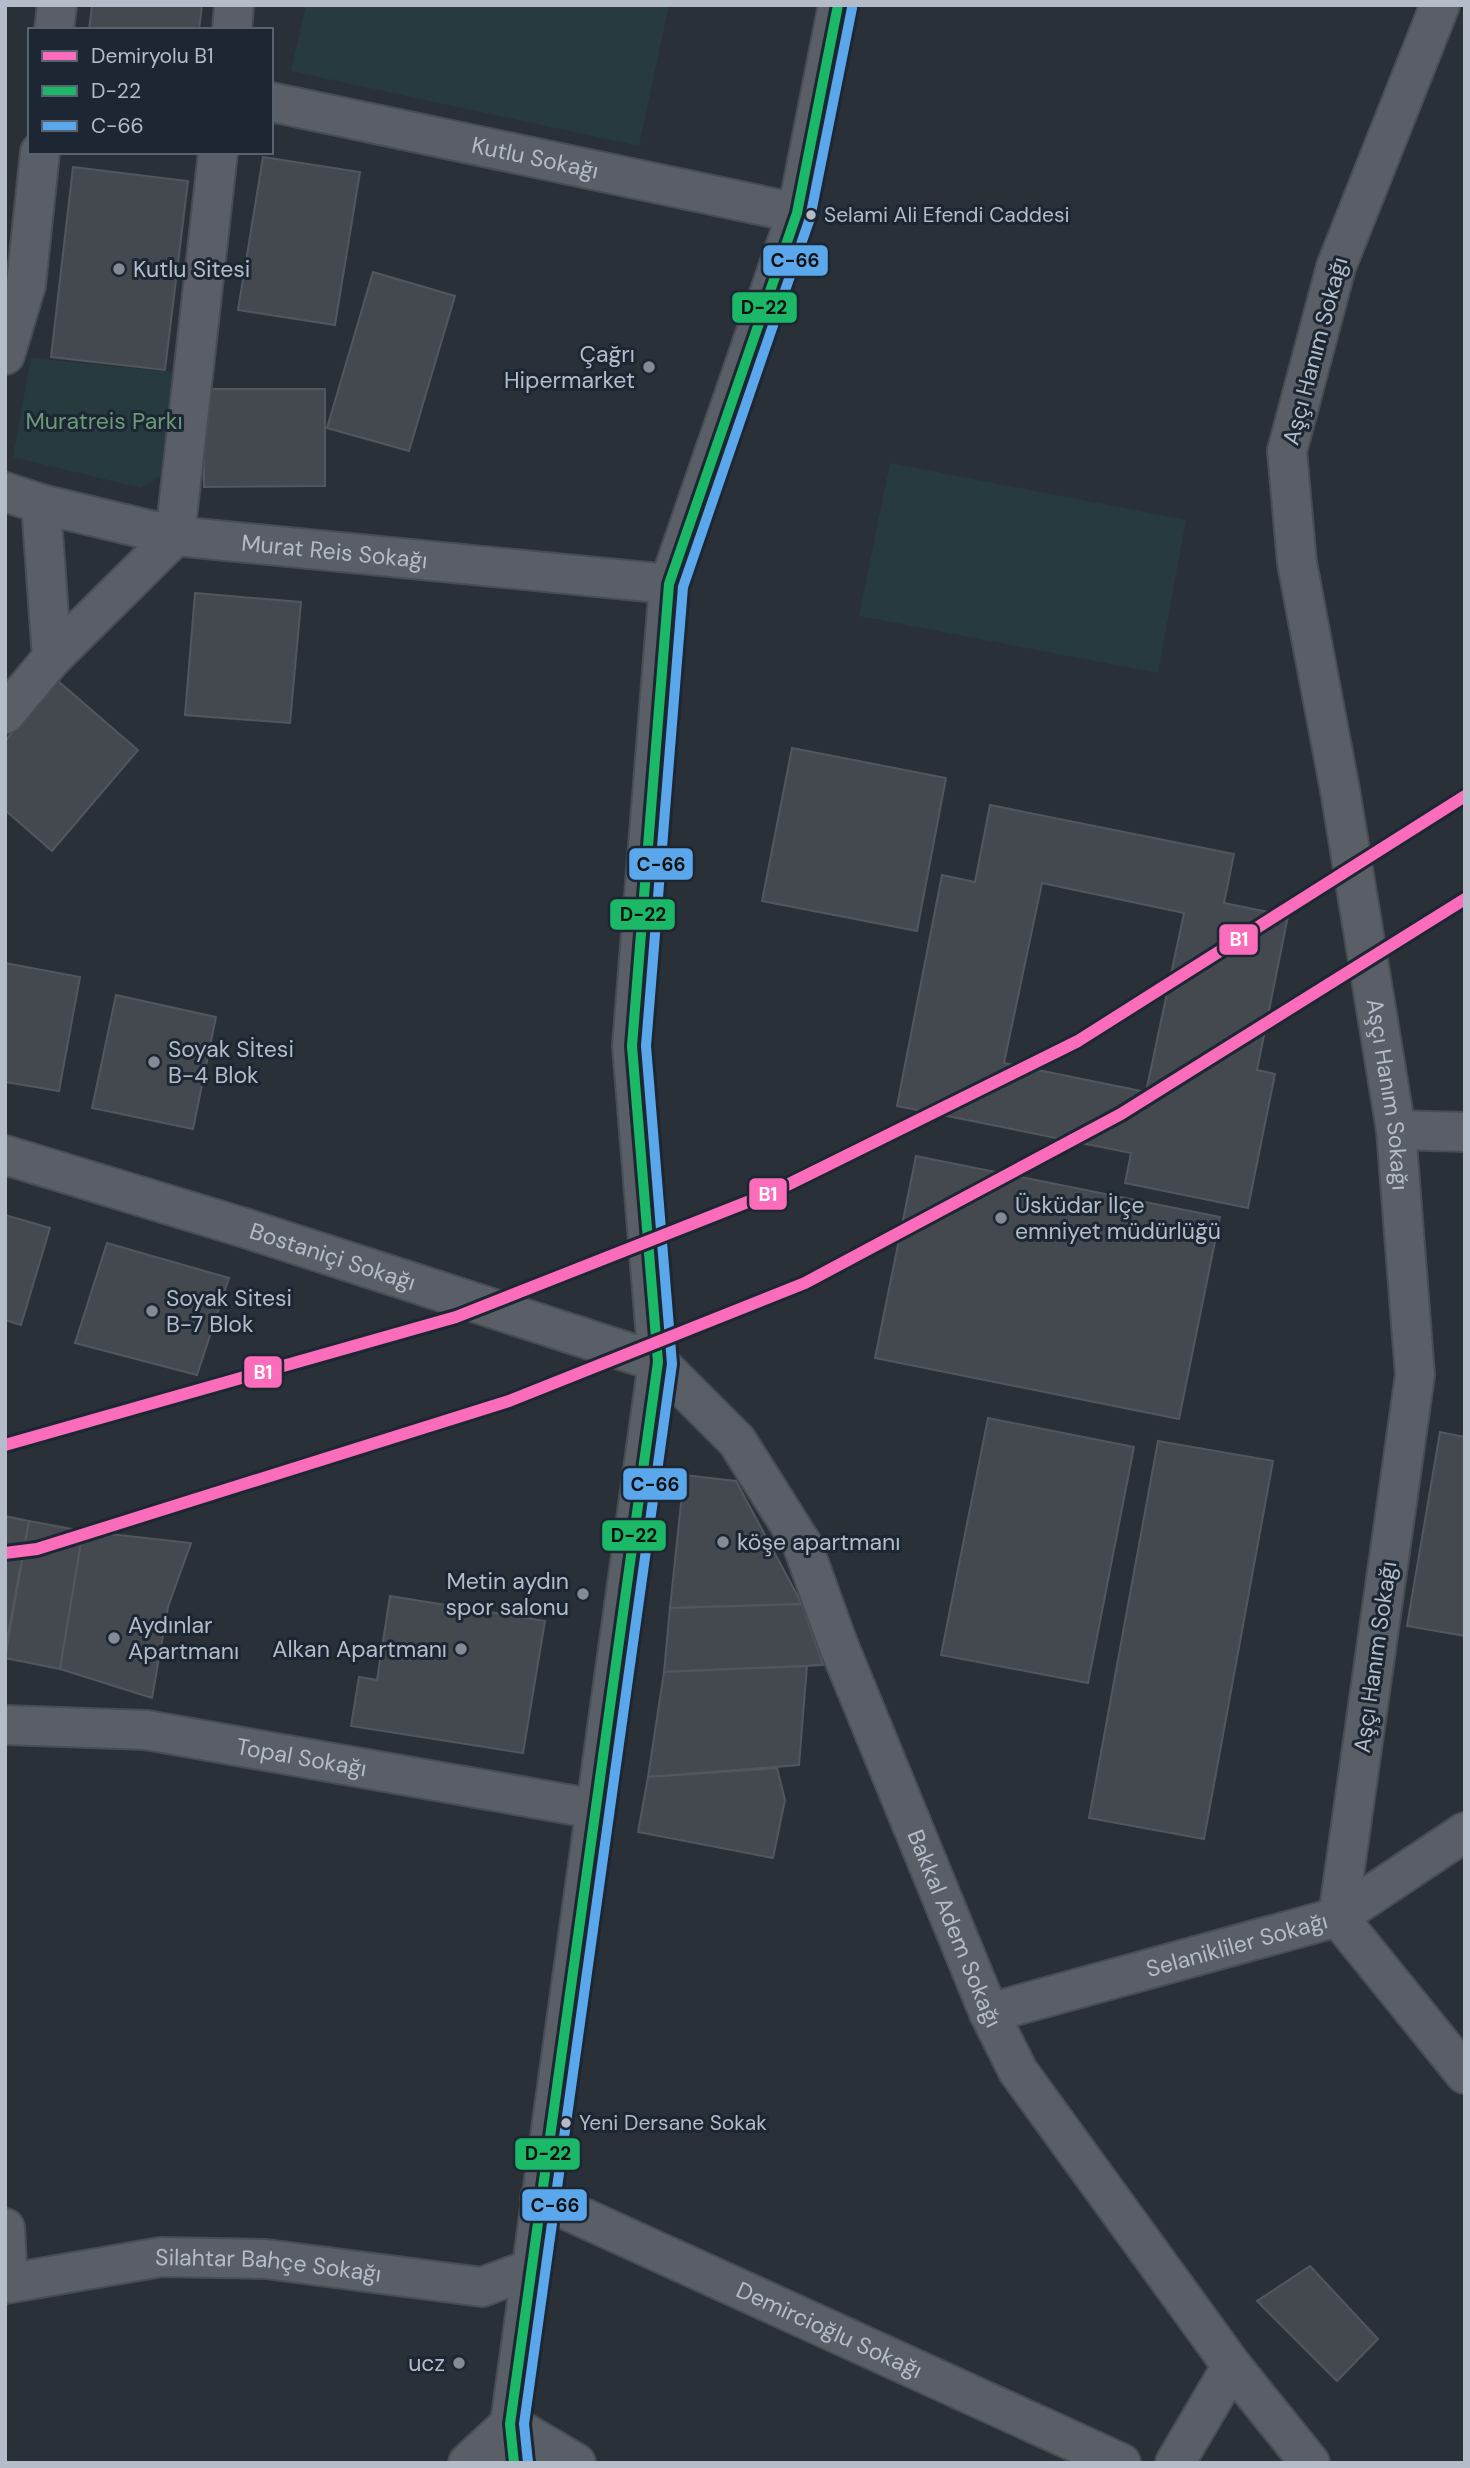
<svg xmlns="http://www.w3.org/2000/svg" width="1470" height="2468" font-family="'DM Sans',sans-serif">
	<style>
		.green { fill: #273a3e }
		.building { fill: #444950; stroke: #52575f; stroke-width: 2; fill-rule: evenodd }
		.lines { fill: none; stroke-linecap: round; stroke-linejoin: round }
		.minor-casing { stroke: #484c53; stroke-width: 42 }
		.tertiary-casing { stroke: #484c53; stroke-width: 42 }
		.minor { stroke: #5a5e66; stroke-width: 38 }
		.tertiary { stroke: #5a5e66; stroke-width: 38 }
		.bus-1-casing { stroke: #1d2633; stroke-width: 16 }
		.bus-2-casing { stroke: #1d2633; stroke-width: 16 }
		.bus-1 { stroke: #1ab867; stroke-width: 10 }
		.bus-2 { stroke: #5aa8eb; stroke-width: 10 }
		.rail-1-casing { stroke: #1d2633; stroke-width: 18 }
		.rail-1 { stroke: #fb6dba; stroke-width: 12 }
		.bus-dot { fill: #b4bcc9; stroke: #1d2633; stroke-width: 2.5 }
		.poi-dot { fill: #848b96; stroke: #1d2633; stroke-width: 2.5 }
		.labels { text-anchor: middle; dominant-baseline: central; stroke-width: 6; stroke-linejoin: round; paint-order: stroke }
		.bus-label { font-size: 21px; fill: #b4bcc9; stroke: #1d2633; text-anchor: start }
		.street-label { font-size: 23px; fill: #b4bcc9; stroke: #1d2633 }
		.poi-label { font-size: 23px; fill: #b4bcc9; stroke: #1d2633; text-anchor: start }
		.park-label { font-size: 23px; fill: #6b9a76; stroke: #1d2633 }
		.line-badge { stroke: #1d2633; stroke-width: 2.5 }
		.badge-label { font-size: 19px; text-anchor: middle; font-weight: bold; fill: #fff }
		.pale-badge-label { font-size: 19px; text-anchor: middle; font-weight: bold; fill: #111 }
	</style>
	<rect width="100%" height="100%" fill="#2a3038"/>
	<!-- green -->
	<g class="green">
		<path d="M306 5H669L639 146 291 71Z"/>
		<path d="M31 358 173 372 160 476 141 488 13 457Z"/>
		<path d="M890 463 1186 520 1158 673 859 616Z"/>
	</g>
	<!-- building -->
	<g class="building">
		<path d="M92 5H202L199 30H89Z"/>
		<path d="M263 157 360 172 335 325 238 310Z"/>
		<path d="M73 167 188 181 165 370 51 357Z"/>
		<path d="M373 272 455 296 409 451 327 428Z"/>
		<path d="M204 389H325V486L204 487Z"/>
		<path d="M195 593 301 602 290 723 185 715Z"/>
		<path d="M58 681 138 750 52 851 5 810V741Z"/>
		<path d="M792 748 946 778 917 931 762 901Z"/>
		<path d="M990 805 1234 854 1224 903 1288 916 1257 1070 1275 1074 1248 1208 1125 1183 1131 1153 897 1106 942 875 975 882ZM1042 883 1184 913 1146 1092 1004 1063Z"/>
		<path d="M5 963 80 977 59 1091 5 1082Z"/>
		<path d="M116 995 216 1017 193 1129 92 1108Z"/>
		<path d="M916 1156 1220 1217 1179 1419 875 1358Z"/>
		<path d="M5 1215 50 1228 21 1325 5 1320Z"/>
		<path d="M107 1243 229 1278 197 1375 75 1343Z"/>
		<path d="M988 1418 1134 1447 1088 1683 941 1655Z"/>
		<path d="M1440 1432 1465 1437V1636L1407 1626Z"/>
		<path d="M1158 1441 1273 1461 1204 1839 1089 1818Z"/>
		<path d="M684 1475 736 1481 802 1604 670 1608Z"/>
		<path d="M5 1516 29 1521 5 1651Z"/>
		<path d="M29 1521 83 1531 60 1669 5 1658Z"/>
		<path d="M83 1531 191 1543 168 1607 152 1698 60 1669Z"/>
		<path d="M390 1596 545 1621 523 1753 351 1726 359 1677 377 1680Z"/>
		<path d="M802 1604 823 1665 664 1672 670 1608Z"/>
		<path d="M807 1666 799 1765 648 1777 664 1672Z"/>
		<path d="M777 1768 785 1800 773 1858 638 1832 648 1777Z"/>
		<path d="M1310 2266 1378 2339 1337 2381 1257 2301Z"/>
	</g>
	<g class="lines">
		<!-- minor casing -->
		<g class="minor-casing">
			<g id="minor">
				<path id="s1" d="M1440 5 1336 267 1287 451 1297 563 1340 790 1396 1130 1415 1375 1338 1917 1465 2074"/>
				<path d="M54 30 57 5"/>
				<path d="M232 30 234 5"/>
				<path id="s2" d="M271 102 797 213"/>
				<path d="M5 355 26 285 40 152"/>
				<path d="M41 504 52 658"/>
				<path d="M5 714 52 658 175 536 218 152"/>
				<path d="M1396 1130 1465 1132"/>
				<path id="s3" d="M5 1155 248 1229 658 1362 737 1441 802 1544 838 1644 989 2013 1018 2071 1232 2366 1310 2463"/>
				<path id="s4" d="M5 1725 146 1730 595 1809"/>
				<path id="s5" d="M989 2013 1338 1917 1465 1832"/>
				<path id="s6" d="M540 2198 1121 2463"/>
				<path d="M5 2228 8 2283"/>
				<path id="s7" d="M5 2284 161 2257 266 2259 482 2287 531 2269"/>
				<path d="M510 2424 576 2463"/>
				<path d="M1175 2463 1232 2366"/>
			</g>
		</g>
		<!-- tertiary casing -->
		<g class="tertiary-casing">
			<g id="tertiary">
				<path id="s8" d="M5 492 41 504 175 536 669 584"/>
				<path d="M468 2463 510 2424"/>
				<path d="M514 2463 510 2424 658 1362 632 1046 669 584 797 213 838 5"/>
			</g>
		</g>
		<!-- minor -->
		<use href="#minor" class="minor"/>
		<!-- tertiary -->
		<use href="#tertiary" class="tertiary"/>
		<!-- bus-1 casing -->
		<g class="bus-1-casing">
			<path id="bus-1" d="M514 2463 510 2424 658 1362 632 1046 669 584 797 213 838 5"/>
		</g>
		<!-- bus-2 casing -->
		<g class="bus-2-casing">
			<path id="bus-2" d="M528 2462 524 2424 672 1364 646 1046 683 587 810 218 852 8"/>
		</g>
		<!-- bus-1 -->
		<use href="#bus-1" class="bus-1"/>
		<!-- bus-2 -->
		<use href="#bus-2" class="bus-2"/>
		<!-- rail-1 casing -->
		<g class="rail-1-casing">
			<g id="rail-1">
				<path d="M5 1445 456 1317 773 1192 1078 1041 1465 796"/>
				<path d="M5 1553 37 1549 509 1401 805 1283 1121 1114 1465 899"/>
			</g>
		</g>
		<!-- rail-1 -->
		<use href="#rail-1" class="rail-1"/>
	</g>
	<!-- markers -->
	<g class="bus-dot">
		<circle cx="811" cy="215" r="6"/>
		<circle cx="566" cy="2123" r="6"/>
	</g>
	<g class="poi-dot">
		<circle cx="119" cy="269" r="7"/>
		<circle cx="649" cy="367" r="7"/>
		<circle cx="154" cy="1062" r="7"/>
		<circle cx="1001" cy="1218" r="7"/>
		<circle cx="152" cy="1311" r="7"/>
		<circle cx="723" cy="1542" r="7"/>
		<circle cx="583" cy="1594" r="7"/>
		<circle cx="114" cy="1638" r="7"/>
		<circle cx="461" cy="1649" r="7"/>
		<circle cx="459" cy="2363" r="7"/>
	</g>
	<g class="labels">
		<!-- bus labels -->
		<g class="bus-label">
			<text x="824" y="215">Selami Ali Efendi Caddesi</text>
			<text x="579" y="2123">Yeni Dersane Sokak</text>
		</g>
		<!-- street labels -->
		<g class="street-label">
			<text stroke="none"><textPath href="#s2" startOffset="270">Kutlu Sokağı</textPath></text>
			<text transform="translate(1315 351) rotate(-75)">Aşçı Hanım Sokağı</text>
			<text stroke="none"><textPath href="#s8" startOffset="336">Murat Reis Sokağı</textPath></text>
			<text stroke="none"><textPath href="#s1" startOffset="1124">Aşçı Hanım Sokağı</textPath></text>
			<text stroke="none"><textPath href="#s3" startOffset="343">Bostaniçi Sokağı</textPath></text>
			<text transform="translate(1375 1657) rotate(-82)">Aşçı Hanım Sokağı</text>
			<text stroke="none"><textPath href="#s4" startOffset="299">Topal Sokağı</textPath></text>
			<text stroke="none"><textPath href="#s3" startOffset="1332">Bakkal Adem Sokağı</textPath></text>
			<text stroke="none"><textPath href="#s5" startOffset="257">Selanikliler Sokağı</textPath></text>
			<text stroke="none"><textPath href="#s7" startOffset="266">Silahtar Bahçe Sokağı</textPath></text>
			<text stroke="none"><textPath href="#s6" startOffset="318">Demircioğlu Sokağı</textPath></text>
		</g>
		<!-- poi labels -->
		<g class="poi-label">
			<text x="133" y="269">Kutlu Sitesi</text>
			<text x="635" y="354" text-anchor="end">Çağrı<tspan x="635" dy="26">Hipermarket</tspan></text>
			<text x="168" y="1049">Soyak Sİtesi<tspan x="168" dy="26">B-4 Blok</tspan></text>
			<text x="1015" y="1205">Üsküdar İlçe<tspan x="1015" dy="26">emniyet müdürlüğü</tspan></text>
			<text x="166" y="1298">Soyak Sitesi<tspan x="166" dy="26">B-7 Blok</tspan></text>
			<text x="737" y="1542">köşe apartmanı</text>
			<text x="569" y="1581" text-anchor="end">Metin aydın<tspan x="569" dy="26">spor salonu</tspan></text>
			<text x="128" y="1625">Aydınlar<tspan x="128" dy="26">Apartmanı</tspan></text>
			<text x="447" y="1649" text-anchor="end">Alkan Apartmanı</text>
			<text x="445" y="2363" text-anchor="end">ucz</text>
		</g>
		<!-- park labels -->
		<g class="park-label">
			<text x="104" y="421">Muratreis Parkı</text>
		</g>
	</g>
	<g class="line-badge">
		<rect x="762" y="244" width="67" height="33" rx="7" fill="#5aa8eb"/>
		<rect x="731" y="291" width="67" height="33" rx="7" fill="#1ab867"/>
		<rect x="628" y="847" width="66" height="34" rx="7" fill="#5aa8eb"/>
		<rect x="609" y="898" width="67" height="33" rx="7" fill="#1ab867"/>
		<rect x="1218" y="923" width="41" height="33" rx="7" fill="#fb6dba"/>
		<rect x="748" y="1177" width="40" height="34" rx="7" fill="#fb6dba"/>
		<rect x="243" y="1355" width="40" height="34" rx="7" fill="#fb6dba"/>
		<rect x="622" y="1467" width="66" height="34" rx="7" fill="#5aa8eb"/>
		<rect x="601" y="1519" width="66" height="33" rx="7" fill="#1ab867"/>
		<rect x="514" y="2137" width="67" height="34" rx="7" fill="#1ab867"/>
		<rect x="521" y="2188" width="67" height="34" rx="7" fill="#5aa8eb"/>
	</g>
	<g class="badge-label">
		<text x="1239" y="946">B1</text>
		<text x="768" y="1201">B1</text>
		<text x="263" y="1379">B1</text>
	</g>
	<g class="pale-badge-label">
		<text x="795" y="267">C-66</text>
		<text x="764" y="314">D-22</text>
		<text x="661" y="871">C-66</text>
		<text x="643" y="921">D-22</text>
		<text x="655" y="1491">C-66</text>
		<text x="634" y="1542">D-22</text>
		<text x="548" y="2160">D-22</text>
		<text x="555" y="2212">C-66</text>
	</g>
	<!-- border -->
	<rect width="1470" height="2468" fill="none" stroke="#b4bcc9" stroke-width="14"/>
	<!-- legend -->
	<rect x="28" y="28" width="245" height="126" fill="#1d2633" stroke="#59626f" stroke-width="2"/>
	<rect x="42" y="51" width="35" height="10" fill="#fb6dba" stroke="#59626f" stroke-width="2"/>
	<text x="91" y="63" font-size="21" fill="#b4bcc9">Demiryolu B1</text>
	<rect x="42" y="86" width="35" height="10" fill="#1ab867" stroke="#59626f" stroke-width="2"/>
	<text x="91" y="98" font-size="21" fill="#b4bcc9">D-22</text>
	<rect x="42" y="121" width="35" height="10" fill="#5aa8eb" stroke="#59626f" stroke-width="2"/>
	<text x="91" y="133" font-size="21" fill="#b4bcc9">C-66</text>
</svg>
